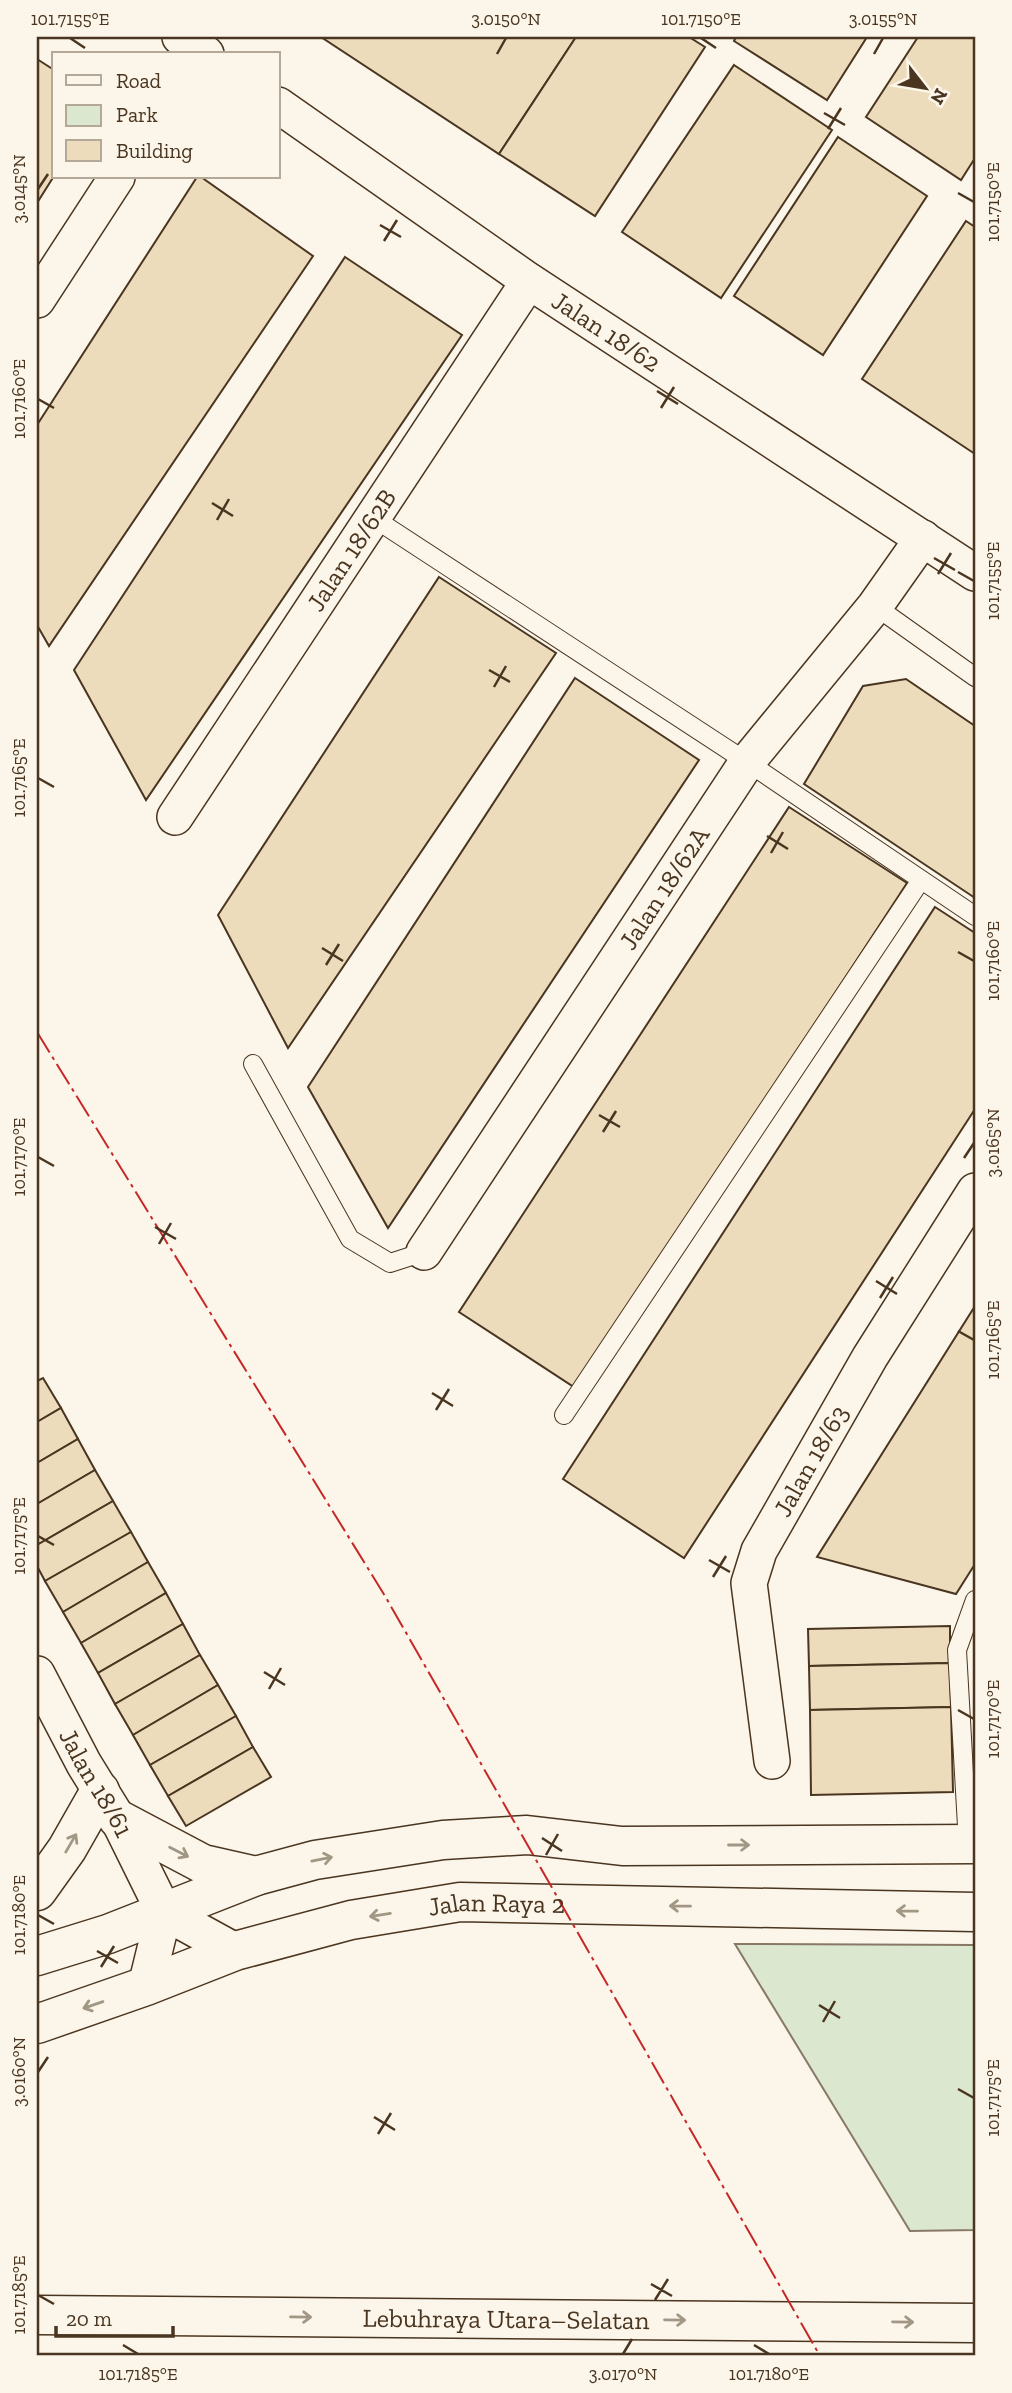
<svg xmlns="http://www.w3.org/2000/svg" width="1012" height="2393" font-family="'Zilla Slab',serif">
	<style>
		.green { fill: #dce7d0; stroke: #887966; stroke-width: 2 }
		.building { fill: #ecdcbc; stroke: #4a3520; stroke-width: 2 }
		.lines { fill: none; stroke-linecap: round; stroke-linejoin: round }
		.service-casing { stroke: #4a3520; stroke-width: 20 }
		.minor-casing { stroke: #4a3520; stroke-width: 38 }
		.primary-casing { stroke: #4a3520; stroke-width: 41 }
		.motorway-casing { stroke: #4a3520; stroke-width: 41 }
		.service { stroke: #fbf6e9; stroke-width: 18 }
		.minor { stroke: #fbf6e9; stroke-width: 35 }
		.primary { stroke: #fbf6e9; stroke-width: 38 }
		.motorway { stroke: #fbf6e9; stroke-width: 38 }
		.power { stroke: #c62828; stroke-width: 2; stroke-dasharray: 24 5 3.5 5; stroke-linecap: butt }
		.oneway { stroke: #a29684 }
		.ticks { fill: none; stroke: #4a3520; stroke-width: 2.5 }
		.labels { text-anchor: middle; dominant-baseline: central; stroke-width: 5; stroke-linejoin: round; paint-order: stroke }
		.street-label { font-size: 26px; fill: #4a3520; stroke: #fbf6e9 }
		.neatline { fill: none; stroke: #4a3520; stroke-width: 2.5 }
		.ticks-label { font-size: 18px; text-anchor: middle; fill: #4a3520 }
	</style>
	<rect width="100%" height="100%" fill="#fbf6e9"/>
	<!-- green -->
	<path class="green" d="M735 1944 975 1945V2230L910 2231Z"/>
	<!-- building -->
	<g class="building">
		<path d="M321 37H576L499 154Z"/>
		<path d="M576 37H689L705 47 595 216 499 154Z"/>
		<path d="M736 37H867L827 100 734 41Z"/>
		<path d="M918 37H975V158L961 180 866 117Z"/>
		<path d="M37 59 54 70V176L37 203Z"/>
		<path d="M734 65 832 130 721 298 622 232Z"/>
		<path d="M838 137 927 196 823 355 734 296Z"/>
		<path d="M197 177H201L313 256 49 646 37 625V425Z"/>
		<path d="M966 221 975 227V454L862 379Z"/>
		<path d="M345 257 462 335 146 800 74 670Z"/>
		<path d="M439 577 556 653 288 1048 218 915Z"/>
		<path d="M575 678 699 760 388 1228 308 1087Z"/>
		<path d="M906 679 975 726V898L804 784 863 686Z"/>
		<path d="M789 807 907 883 577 1389 459 1312Z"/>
		<path d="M935 907 975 933V1109L684 1558 563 1479Z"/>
		<path d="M975 1306V1564L956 1594 817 1557Z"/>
		<path d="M43 1378 61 1408 37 1422V1381Z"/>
		<path d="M61 1408 78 1439 37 1463V1422Z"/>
		<path d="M78 1439 95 1470 37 1504V1463Z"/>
		<path d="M95 1470 113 1501 37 1545V1504Z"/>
		<path d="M113 1501 131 1532 45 1581 37 1566V1545Z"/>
		<path d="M131 1532 148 1562 63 1612 45 1581Z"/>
		<path d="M148 1562 166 1593 81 1643 63 1612Z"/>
		<path d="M166 1593 183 1624 98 1673 81 1643Z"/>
		<path d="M183 1624 200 1655 115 1704 98 1673Z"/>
		<path d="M950 1626V1663L809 1666 808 1629Z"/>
		<path d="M200 1655 218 1685 133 1735 115 1704Z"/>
		<path d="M950 1663 951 1707 810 1710 809 1666Z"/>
		<path d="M218 1685 236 1716 150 1765 133 1735Z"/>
		<path d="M951 1707 953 1792 811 1795 810 1710Z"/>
		<path d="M236 1716 253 1747 168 1796 150 1765Z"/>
		<path d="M253 1747 271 1777 186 1826 168 1796Z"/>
	</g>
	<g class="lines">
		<!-- service casing -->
		<g class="service-casing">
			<g id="service">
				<path d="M372 517 747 762 975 916"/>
				<path d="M875 606 975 677"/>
				<path d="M253 1064 350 1239 390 1263 424 1252"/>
				<path d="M564 1415 921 880"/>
				<path d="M968 1844 957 1650 975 1600"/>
			</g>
		</g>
		<!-- minor casing -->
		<g class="minor-casing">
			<g id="minor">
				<path d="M180 37 206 54"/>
				<path id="s1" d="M278 105 529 281 975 573"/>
				<path d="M37 300 117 177"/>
				<path id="s2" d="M175 817 529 281"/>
				<path id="s3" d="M424 1252 747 762 875 606 923 538"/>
				<path id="s4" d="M37 1674 84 1764 118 1819 164 1912"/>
				<path id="s5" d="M772 1761 749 1583 759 1551 870 1357 975 1191"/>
				<path d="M146 1986 164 1912 235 1951"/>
			</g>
		</g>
		<!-- primary casing -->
		<g class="primary-casing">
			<g id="primary">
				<path d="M118 1819 203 1864 256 1876"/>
				<path d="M37 1891 67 1849 100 1791"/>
				<path d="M37 1956 108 1934 256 1876 315 1860 443 1840 527 1835 622 1846 975 1844"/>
				<path id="s6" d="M37 2024 146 1986 235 1951 351 1920 460 1902 975 1912"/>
			</g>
		</g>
		<!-- motorway casing -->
		<g class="motorway-casing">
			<g id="motorway">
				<path id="s7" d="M37 2315 975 2323"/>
			</g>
		</g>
		<!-- service -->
		<use href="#service" class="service"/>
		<!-- minor -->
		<use href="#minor" class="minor"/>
		<!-- primary -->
		<use href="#primary" class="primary"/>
		<!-- motorway -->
		<use href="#motorway" class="motorway"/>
		<!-- power -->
		<path class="power" d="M37 1032 385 1596 820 2356"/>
	</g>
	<!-- one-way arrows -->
	<defs><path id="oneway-shaft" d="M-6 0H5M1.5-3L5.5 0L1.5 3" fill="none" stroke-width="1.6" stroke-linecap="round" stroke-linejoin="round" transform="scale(1.75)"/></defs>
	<g class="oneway">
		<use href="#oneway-shaft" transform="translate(71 1843) rotate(-60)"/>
		<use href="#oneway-shaft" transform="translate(739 1845)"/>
		<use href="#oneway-shaft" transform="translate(179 1852) rotate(27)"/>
		<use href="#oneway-shaft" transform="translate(322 1859) rotate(-11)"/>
		<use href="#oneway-shaft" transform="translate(680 1906) rotate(-179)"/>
		<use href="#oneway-shaft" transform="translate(907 1911) rotate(-179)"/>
		<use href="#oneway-shaft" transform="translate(380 1915) rotate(171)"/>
		<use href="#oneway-shaft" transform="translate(93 2005) rotate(161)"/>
		<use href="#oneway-shaft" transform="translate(301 2317) rotate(1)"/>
		<use href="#oneway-shaft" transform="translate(675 2320) rotate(1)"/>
		<use href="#oneway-shaft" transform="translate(903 2322) rotate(1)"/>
	</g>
	<!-- ticks -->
	<path class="ticks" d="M70 38 85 48M701 38 716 48M497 54 506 38M874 54 883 38M824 113 845 125M828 129 841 108M38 189 48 174M958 193 974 202M380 225 401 237M384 241 397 220M657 391 678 404M38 399 54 408M661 408 674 387M212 503 233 516M217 520 229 499M934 558 955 570M958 572 974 581M938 574 951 553M489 670 510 682M494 687 506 666M38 778 54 787M767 836 788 849M771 853 783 832M322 948 343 961M958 952 974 961M326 965 339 944M599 1115 620 1127M603 1132 616 1111M38 1157 54 1166M964 1158 974 1143M155 1227 176 1239M159 1244 171 1223M876 1281 897 1294M880 1298 893 1277M958 1331 974 1340M432 1393 453 1406M436 1410 449 1389M38 1536 54 1545M709 1560 730 1572M713 1577 726 1556M264 1672 285 1685M269 1689 281 1668M958 1710 974 1719M542 1838 562 1851M546 1855 558 1834M38 1915 54 1924M97 1951 118 1963M101 1967 114 1946M819 2005 840 2018M823 2022 835 2001M38 2072 48 2057M958 2089 974 2098M374 2117 395 2130M378 2134 391 2113M651 2284 672 2296M38 2295 54 2304M655 2300 668 2279M123 2345 138 2354M754 2345 769 2354M623 2354 632 2339"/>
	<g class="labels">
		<!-- street labels -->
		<g class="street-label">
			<text stroke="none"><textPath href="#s1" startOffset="399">Jalan 18/62</textPath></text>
			<text stroke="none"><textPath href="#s2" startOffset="320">Jalan 18/62B</textPath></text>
			<text stroke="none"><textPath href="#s3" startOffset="436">Jalan 18/62A</textPath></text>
			<text stroke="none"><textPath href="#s5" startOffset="317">Jalan 18/63</textPath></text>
			<text stroke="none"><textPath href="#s4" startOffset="124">Jalan 18/61</textPath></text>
			<text stroke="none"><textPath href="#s6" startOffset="478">Jalan Raya 2</textPath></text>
			<text stroke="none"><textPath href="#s7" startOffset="469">Lebuhraya Utara–Selatan</textPath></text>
		</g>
	</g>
	<!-- border -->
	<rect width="1012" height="2393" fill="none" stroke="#fbf6e9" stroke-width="77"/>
	<!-- legend -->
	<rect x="52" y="52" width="228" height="126" fill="#fbf6e9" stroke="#b4a999" stroke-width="2"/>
	<rect x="66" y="75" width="35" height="10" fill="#fbf6e9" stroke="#b4a999" stroke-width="2"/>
	<text x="116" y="88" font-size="21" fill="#4a3520">Road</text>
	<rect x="66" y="105" width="35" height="21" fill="#dce7d0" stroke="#b4a999" stroke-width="2"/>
	<text x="116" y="122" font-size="21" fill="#4a3520">Park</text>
	<rect x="66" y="140" width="35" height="21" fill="#ecdcbc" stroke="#b4a999" stroke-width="2"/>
	<text x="116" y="158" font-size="21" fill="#4a3520">Building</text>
	<!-- north arrow -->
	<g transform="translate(925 88) rotate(121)" stroke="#fbf6e9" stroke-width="5" paint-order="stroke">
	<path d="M0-5L12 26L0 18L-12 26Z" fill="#4a3520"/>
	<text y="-10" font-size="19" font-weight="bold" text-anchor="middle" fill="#4a3520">N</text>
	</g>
	<!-- scale -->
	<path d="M56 2326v10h117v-10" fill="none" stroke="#4a3520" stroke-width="3.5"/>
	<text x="66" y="2326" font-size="21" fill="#4a3520" stroke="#fbf6e9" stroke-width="5" paint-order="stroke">20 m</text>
	<rect x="38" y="38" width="936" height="2316" class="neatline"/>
	<g class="ticks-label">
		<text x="70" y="25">101.7155°E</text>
		<text x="506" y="25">3.0150°N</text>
		<text x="701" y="25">101.7150°E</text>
		<text x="883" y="25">3.0155°N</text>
		<text transform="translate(19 189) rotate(-90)" y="6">3.0145°N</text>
		<text transform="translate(993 202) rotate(-90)" y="6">101.7150°E</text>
		<text transform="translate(19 399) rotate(-90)" y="6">101.7160°E</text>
		<text transform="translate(993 581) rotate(-90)" y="6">101.7155°E</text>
		<text transform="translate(19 778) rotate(-90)" y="6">101.7165°E</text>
		<text transform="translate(993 961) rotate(-90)" y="6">101.7160°E</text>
		<text transform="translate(993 1143) rotate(-90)" y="6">3.0165°N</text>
		<text transform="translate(19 1157) rotate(-90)" y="6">101.7170°E</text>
		<text transform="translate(993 1340) rotate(-90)" y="6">101.7165°E</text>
		<text transform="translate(19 1536) rotate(-90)" y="6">101.7175°E</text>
		<text transform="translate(993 1719) rotate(-90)" y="6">101.7170°E</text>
		<text transform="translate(19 1915) rotate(-90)" y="6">101.7180°E</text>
		<text transform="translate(19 2072) rotate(-90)" y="6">3.0160°N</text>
		<text transform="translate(993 2098) rotate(-90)" y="6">101.7175°E</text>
		<text transform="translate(19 2295) rotate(-90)" y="6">101.7185°E</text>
		<text x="138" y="2380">101.7185°E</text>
		<text x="623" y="2380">3.0170°N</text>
		<text x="769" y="2380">101.7180°E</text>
	</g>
</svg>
